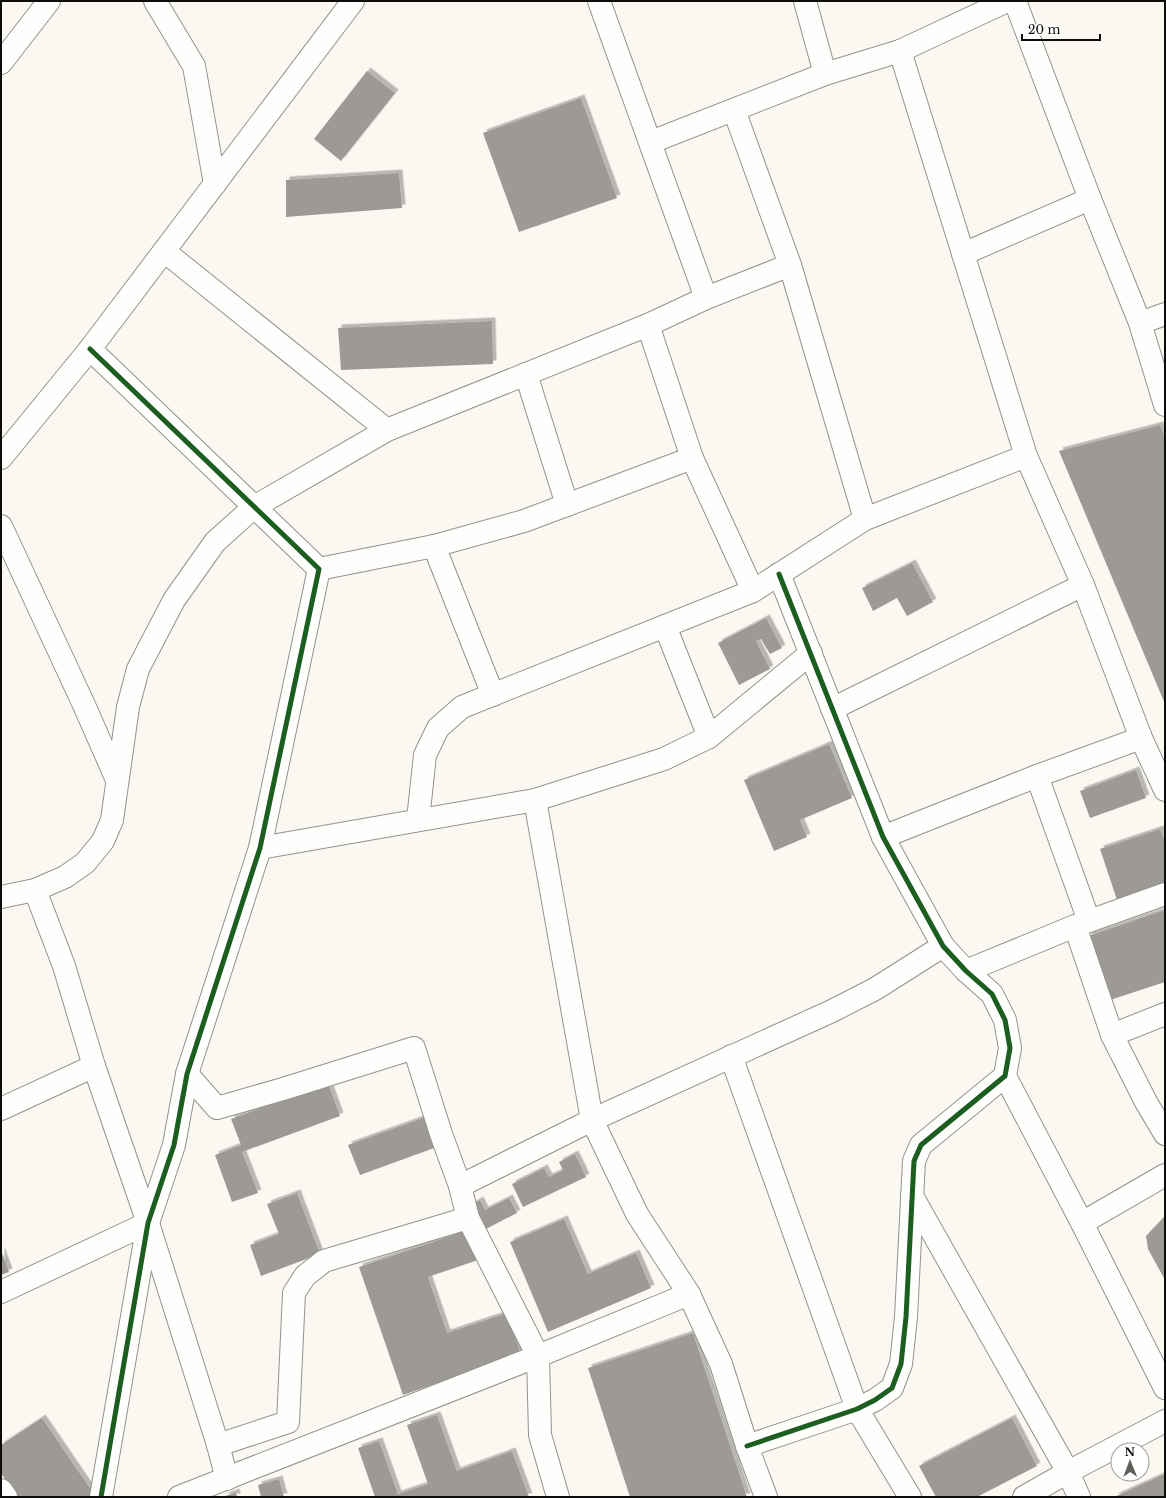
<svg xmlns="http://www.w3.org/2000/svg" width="1166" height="1498" font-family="'Libre Baskerville',serif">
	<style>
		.building { fill: #9d9a96; filter: url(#shadow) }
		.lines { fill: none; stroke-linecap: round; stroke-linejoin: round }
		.minor-casing { stroke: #93928f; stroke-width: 24 }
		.minor { stroke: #fefefd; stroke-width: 22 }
		.cycleway-casing { stroke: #fff; stroke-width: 8 }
		.cycleway { stroke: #1b5e20; stroke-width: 5 }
	</style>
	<defs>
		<filter id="shadow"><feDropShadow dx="3.5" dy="-3.5" stdDeviation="0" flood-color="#0004"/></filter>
	</defs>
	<rect width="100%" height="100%" fill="#faf8f0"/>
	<!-- building -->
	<g class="building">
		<path d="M367 71 395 93 341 161 314 139Z"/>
		<path d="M581 98 617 198 519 232 483 133Z"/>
		<path d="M399 173 402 208 286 217V180Z"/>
		<path d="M492 321 493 364 341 370 338 328Z"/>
		<path d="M1160 425 1165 438V704L1059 451Z"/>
		<path d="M912 563 933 602 907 616 897 598 873 611 862 588Z"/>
		<path d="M766 618 782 648 770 654 761 639 756 641 770 669 739 685 718 643Z"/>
		<path d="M829 744 852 798 800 820 807 837 774 851 744 780Z"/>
		<path d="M1136 770 1146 798 1090 818 1080 791Z"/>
		<path d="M1160 829 1165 842V884L1117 900 1100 849Z"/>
		<path d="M1165 910V982L1110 1000 1088 936Z"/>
		<path d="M328 1083 340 1116 242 1152 258 1193 232 1202 215 1155 241 1145 231 1119Z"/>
		<path d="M426 1117 437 1147 360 1175 348 1145Z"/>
		<path d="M575 1154 586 1177 523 1207 512 1184 544 1168 549 1177 563 1170 559 1162Z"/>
		<path d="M297 1193 320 1254 261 1276 250 1245 279 1234 267 1204Z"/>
		<path d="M509 1198 517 1213 484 1230 471 1205 480 1200 485 1210Z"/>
		<path d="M1165 1216V1280L1148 1249 1146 1236Z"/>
		<path d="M564 1219 588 1274 636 1253 651 1288 548 1332 510 1242Z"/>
		<path d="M468 1230 478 1260 428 1277 447 1333 507 1313 521 1354 403 1395 359 1267Z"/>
		<path d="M1 1250 9 1272 1 1275Z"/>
		<path d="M693 1333 747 1497H630L588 1368Z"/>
		<path d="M437 1415 457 1471 512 1451 529 1497H375L358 1448 379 1441 398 1494 428 1484 407 1425Z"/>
		<path d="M42 1418 96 1497H17L1 1473V1445Z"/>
		<path d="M1012 1418 1037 1466 977 1497H936L919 1466Z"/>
		<path d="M1165 1474V1497H1114Z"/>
		<path d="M279 1479 284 1497H261L258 1485Z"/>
		<path d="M236 1492 237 1497H223Z"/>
	</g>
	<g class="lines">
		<!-- minor casing -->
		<g class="minor-casing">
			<g id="minor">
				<path d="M155 1 194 66 215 184"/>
				<path d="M599 1 706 298"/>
				<path d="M805 1 825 74"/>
				<path d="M1015 1 1090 199 1140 323 1165 405"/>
				<path d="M900 51 1026 456 1083 585 1141 738 1165 790"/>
				<path d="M1 63 49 1"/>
				<path d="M734 110 790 265 865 519"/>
				<path d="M651 142 825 74 900 51 1007 1"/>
				<path d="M164 251 387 430"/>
				<path d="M963 254 1090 199"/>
				<path d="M1140 323 1165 314"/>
				<path d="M648 325 692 458 753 591"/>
				<path d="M90 349 319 569 260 848 187 1074 174 1145 148 1223 101 1497"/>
				<path d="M526 374 567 505"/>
				<path d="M1 458 90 349 353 1"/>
				<path d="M1 526 84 705 117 780"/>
				<path d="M434 546 493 695"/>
				<path d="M319 569 434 546 524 521 692 458"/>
				<path d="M665 626 709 737"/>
				<path d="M832 709 1083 585"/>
				<path d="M1037 776 1089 921"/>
				<path d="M535 800 592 1120 637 1214 689 1294 721 1364 747 1446 766 1497"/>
				<path d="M418 820 425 755 438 728 462 707 753 591 865 519 1026 456"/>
				<path d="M883 837 1037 776 1141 738"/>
				<path d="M260 848 535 800 664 759 709 737 811 653"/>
				<path d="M35 890 64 966 94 1066 148 1223 218 1445 227 1479"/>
				<path d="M1 897 35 890 65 877 85 863 103 841 112 820 128 707 138 669 174 600 215 542 254 507 387 430 648 325 706 298 790 265"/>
				<path d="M1075 926 1112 1035 1146 1102 1165 1134"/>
				<path d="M966 971 1075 926 1165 894"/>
				<path d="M1112 1035 1165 1014"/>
				<path d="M731 1056 857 1409 910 1497"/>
				<path d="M187 1074 217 1108 283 1089 414 1048 441 1134 460 1186 468 1218 538 1356 540 1435 558 1497"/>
				<path d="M1005 1076 1082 1223 1165 1388"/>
				<path d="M1 1109 94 1066"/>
				<path d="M460 1186 592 1120 832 1011 875 989 943 946"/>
				<path d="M912 1196 1068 1472 1079 1497"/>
				<path d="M1082 1223 1165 1175"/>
				<path d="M1 1292 148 1223"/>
				<path d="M218 1445 288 1422 294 1293 305 1276 324 1261 468 1218"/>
				<path d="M747 1446 857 1409 875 1400 892 1388 901 1364 906 1317 914 1161 921 1145 1005 1076 1010 1048 1005 1020 992 994 966 971 943 946 883 837 779 574"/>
				<path d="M1 1490 6 1497"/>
				<path d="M179 1497 538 1356 689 1294"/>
				<path d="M1024 1497 1068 1472 1165 1421"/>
			</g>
		</g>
		<!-- minor -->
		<use href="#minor" class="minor"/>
		<!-- cycleway casing -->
		<g class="cycleway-casing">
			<g id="cycleway">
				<path d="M90 349 319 569 260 848 187 1074 174 1145 148 1223 101 1497"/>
				<path d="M747 1446 857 1409 875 1400 892 1388 901 1364 906 1317 914 1161 921 1145 1005 1076 1010 1048 1005 1020 992 994 966 971 943 946 883 837 779 574"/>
			</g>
		</g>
		<!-- cycleway -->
		<use href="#cycleway" class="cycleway"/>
	</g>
	<!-- border -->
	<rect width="1166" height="1498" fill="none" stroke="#0c0c0c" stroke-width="4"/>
	<!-- north arrow -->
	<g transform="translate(1130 1462) rotate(359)"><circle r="19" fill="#ffffff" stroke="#9e9e9e"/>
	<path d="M0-3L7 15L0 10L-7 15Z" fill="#5f5f5c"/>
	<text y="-6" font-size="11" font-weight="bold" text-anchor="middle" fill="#0c0c0c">N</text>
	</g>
	<!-- scale -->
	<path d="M1022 34v6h78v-6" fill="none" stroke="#0c0c0c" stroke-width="2"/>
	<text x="1028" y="34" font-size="12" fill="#0c0c0c" stroke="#ffffff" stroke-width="3" paint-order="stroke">20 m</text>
</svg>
